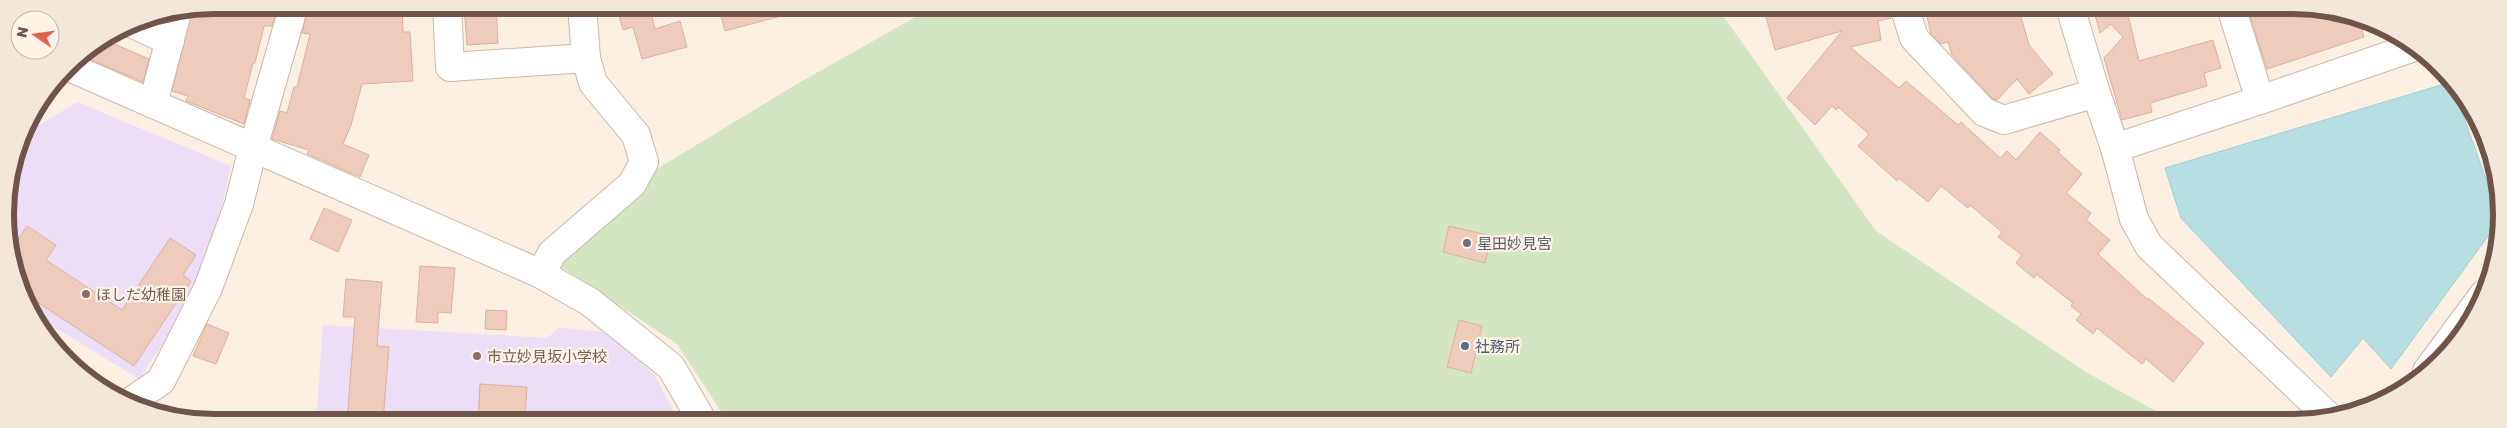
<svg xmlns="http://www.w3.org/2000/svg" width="2507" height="428" font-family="'Golos Text','Noto Sans JP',sans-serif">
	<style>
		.education { fill: #ecdef6 }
		.green { fill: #d3e6c1 }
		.water { fill: #b7dfe2; stroke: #9ecfd3 }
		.building { fill: #eecbba; stroke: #dfb09c }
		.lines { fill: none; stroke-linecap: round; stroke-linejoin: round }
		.minor-casing { stroke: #cdb8ac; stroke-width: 30 }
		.minor { stroke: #fff; stroke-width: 28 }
		.worship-dot { fill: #6b7280; stroke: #fef3e7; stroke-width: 2 }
		.education-dot { fill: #8d6e63; stroke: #fef3e7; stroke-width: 2 }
		.service-dot { fill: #5c6f8a; stroke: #fef3e7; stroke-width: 2 }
		.labels { text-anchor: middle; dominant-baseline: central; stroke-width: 4.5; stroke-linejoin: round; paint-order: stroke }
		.worship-label { font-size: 15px; fill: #5b616d; stroke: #fef3e7; text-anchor: start }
		.education-label { font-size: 15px; fill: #785e54; stroke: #fef3e7; text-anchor: start }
		.service-label { font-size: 15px; fill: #4e5e75; stroke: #fef3e7; text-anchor: start }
		.rim { fill: none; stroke: #70544a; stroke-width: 6 }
	</style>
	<rect width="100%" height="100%" fill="#faefe1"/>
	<!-- education -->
	<g class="education">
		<path d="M77 102 231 166 211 250 178 321 139 379 36 316 16 281 11 239 18 227 7 215 5 201 19 144 33 129Z"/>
		<path d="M323 325 547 338 559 328 607 332 654 375 680 422 316 421Z"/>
	</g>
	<!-- green -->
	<path class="green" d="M935 6H1716L1876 231 2086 372 2175 422H728L677 344 558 265 642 178 797 84Z"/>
	<!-- water -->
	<path class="water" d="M2451 82 2498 212 2499 221 2391 369 2363 338 2331 377 2181 218 2165 168Z"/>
	<!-- building -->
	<g class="building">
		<path d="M214 5H278L272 26H264L255 63H253L244 98 250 100 244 124 186 101 188 96 172 91 192 9Z"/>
		<path d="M309 5H402L403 32H410L413 81 362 84 351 125 343 144 369 155 360 177 307 154 309 150 272 139 280 111 287 113 294 87H297L310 34 302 33Z"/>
		<path d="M496 5 498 43 467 45 464 7Z"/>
		<path d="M616 5H649L655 29 680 21 687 47 642 59 633 27 623 30Z"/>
		<path d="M718 5H795L796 12 725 31Z"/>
		<path d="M1763 6H1889L1891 18 1878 21 1881 40 1850 47 1899 88 1906 81 1958 125 1961 122 2000 158 2007 151 2016 160 2040 132 2060 150 2058 152 2082 174 2066 193 2091 213 2086 220 2110 240 2098 254 2147 299 2148 298 2204 343 2173 382 2146 359 2142 364 2097 328 2093 334 2076 320 2081 314 2071 306 2073 303 2036 274 2034 278 2016 263 2022 255 1998 237 2002 232 1970 205 1968 208 1941 186 1928 202 1899 178 1897 181 1858 146 1869 134 1838 107 1836 110 1832 106 1815 125 1787 98 1842 31 1775 50Z"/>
		<path d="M1943 6H2018L2029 45 2053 74 2029 94 2017 79 1997 100 1993 99 1952 55 1948 42 1941 44 1931 34 1926 11Z"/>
		<path d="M2093 7H2132L2127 11 2139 61 2213 40 2221 68 2204 73 2207 86 2150 103 2152 112 2122 120 2104 58 2123 37 2111 24 2100 33Z"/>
		<path d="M2247 7H2320L2359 20 2364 37 2267 69Z"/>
		<path d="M105 40 149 59 143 82 82 56Z"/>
		<path d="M324 208 352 220 338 252 310 239Z"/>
		<path d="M27 226 56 245 46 260 122 310 170 238 196 255 183 275 191 281 134 366 22 292 16 281 12 249Z"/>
		<path d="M1449 226 1492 236 1485 263 1443 252Z"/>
		<path d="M420 266 455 268 451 313 438 312V323L416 322Z"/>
		<path d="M346 279 382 282 377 346 389 347 383 421H347L355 317H343Z"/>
		<path d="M486 310 507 311 506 330 485 329Z"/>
		<path d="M1459 320 1482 326 1471 373 1447 367Z"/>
		<path d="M207 324 229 333 216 364 193 356Z"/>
		<path d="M480 384 527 387 525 420 478 421Z"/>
	</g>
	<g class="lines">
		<!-- minor casing -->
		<g class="minor-casing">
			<g id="minor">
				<path d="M447 5 450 67 586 58"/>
				<path d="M1904 6 1914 38 1984 112 2004 120 2096 93 2070 7"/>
				<path d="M131 23 170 41"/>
				<path d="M67 66 541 274 552 253 632 184 644 162 636 135 593 83 586 58 582 5"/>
				<path d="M2096 93 2115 148 2260 100 2231 7"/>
				<path d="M2260 100 2414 47"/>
				<path d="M153 104 177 12"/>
				<path d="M2115 148 2134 219 2149 246 2329 417"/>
				<path d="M541 274 590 302 671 367 703 422"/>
				<path d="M2427 371 2484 294"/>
				<path d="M130 402 161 381 208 288 239 204 253 148 294 5"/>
			</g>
		</g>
		<!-- minor -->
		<use href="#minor" class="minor"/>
	</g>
	<!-- markers -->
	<circle class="worship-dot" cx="1467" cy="243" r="5"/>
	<g class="education-dot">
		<circle cx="86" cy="294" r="5"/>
		<circle cx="477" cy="356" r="5"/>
	</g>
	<circle class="service-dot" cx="1465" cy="346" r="5"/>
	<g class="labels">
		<!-- worship labels -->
		<g class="worship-label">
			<text x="1477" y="243">星田妙見宮</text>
		</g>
		<!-- education labels -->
		<g class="education-label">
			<text x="96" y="294">ほしだ幼稚園</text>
			<text x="487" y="356">市立妙見坂小学校</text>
		</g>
		<!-- service labels -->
		<g class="service-label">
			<text x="1475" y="346">社務所</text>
		</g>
	</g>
	<!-- crop -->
	<path d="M0 0H2507V428H0ZM214 14H2293A200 200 0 0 1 2493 214V214A200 200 0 0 1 2293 414H214A200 200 0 0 1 14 214V214A200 200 0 0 1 214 14Z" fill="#f3e6da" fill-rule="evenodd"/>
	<path class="rim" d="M214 14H2293A200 200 0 0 1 2493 214V214A200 200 0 0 1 2293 414H214A200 200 0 0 1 14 214V214A200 200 0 0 1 214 14Z"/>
	<!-- north arrow -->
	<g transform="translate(35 35) rotate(283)"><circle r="24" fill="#fef3e7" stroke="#c5b3a8"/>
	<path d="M0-4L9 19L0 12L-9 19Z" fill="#de624d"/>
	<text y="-8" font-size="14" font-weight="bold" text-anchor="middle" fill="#70544a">N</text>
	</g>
</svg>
